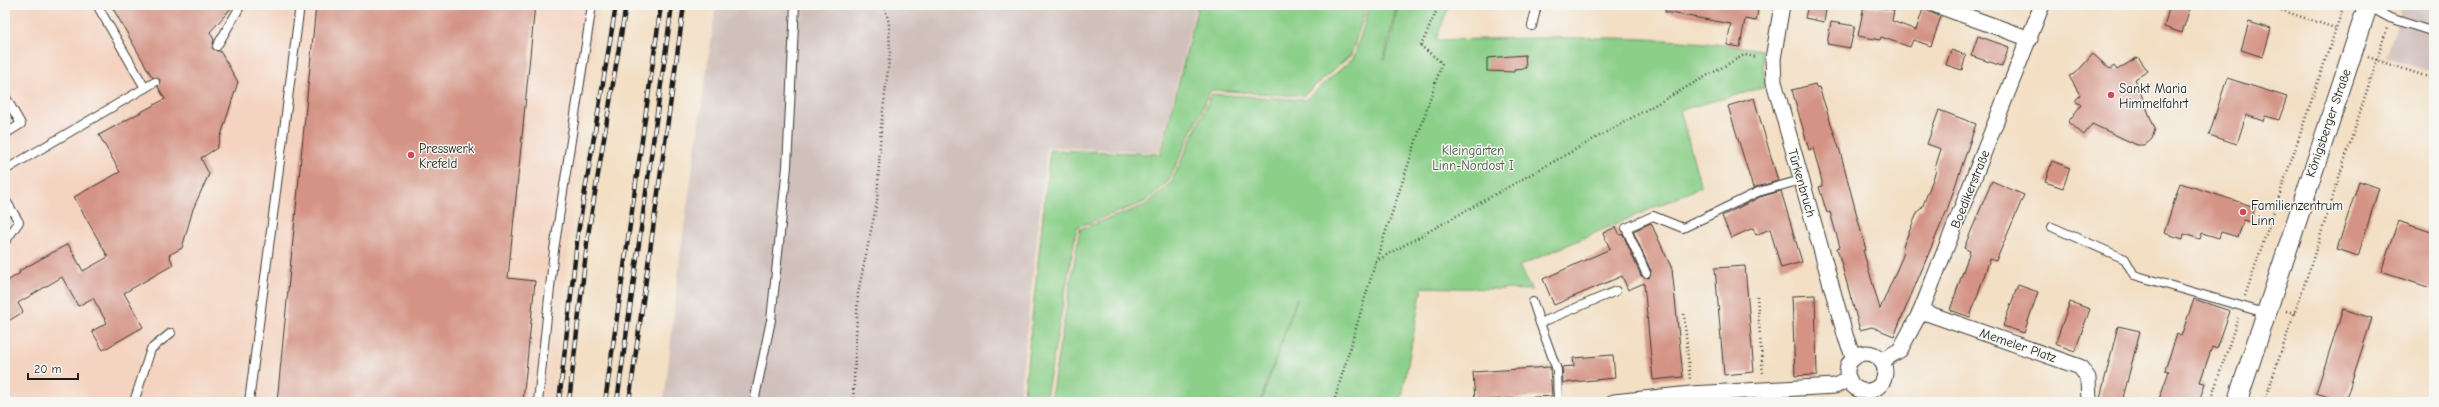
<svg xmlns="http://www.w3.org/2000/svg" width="2439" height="407" font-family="'Comic Neue',sans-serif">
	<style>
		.built { fill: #f4d3c0 }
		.industrial { fill: #d0c0bc }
		.green { fill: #8bcf89; stroke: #547652 }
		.building { fill: #d49384 }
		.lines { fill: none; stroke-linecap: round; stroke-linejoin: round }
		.service-casing { stroke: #3c3935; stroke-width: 10 }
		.minor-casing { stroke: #3c3935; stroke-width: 17 }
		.tertiary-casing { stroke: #3c3935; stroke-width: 21 }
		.path { stroke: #3c3935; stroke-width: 2.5; stroke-dasharray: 1 3; stroke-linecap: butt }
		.service { stroke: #fff; stroke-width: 8 }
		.minor { stroke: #fff; stroke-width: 15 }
		.tertiary { stroke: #fff; stroke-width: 19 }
		.rail-casing { stroke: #1c1c1c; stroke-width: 4.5 }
		.rail { stroke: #f6f6f2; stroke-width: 3; stroke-dasharray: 9; stroke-linecap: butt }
		.poi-dot { fill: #d1495b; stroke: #f6f6f2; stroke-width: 1.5 }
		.labels { text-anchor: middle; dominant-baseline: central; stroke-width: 3; stroke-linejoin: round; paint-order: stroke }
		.poi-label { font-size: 13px; fill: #1c1c1c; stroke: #f6f6f2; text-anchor: start }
		.street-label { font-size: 13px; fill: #1c1c1c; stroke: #f6f6f2 }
		.park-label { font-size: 13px; fill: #435b42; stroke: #f6f6f2 }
	</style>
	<rect width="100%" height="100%" fill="#f6f6f2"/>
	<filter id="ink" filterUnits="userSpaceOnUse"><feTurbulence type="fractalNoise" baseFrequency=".025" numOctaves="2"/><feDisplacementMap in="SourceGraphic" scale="8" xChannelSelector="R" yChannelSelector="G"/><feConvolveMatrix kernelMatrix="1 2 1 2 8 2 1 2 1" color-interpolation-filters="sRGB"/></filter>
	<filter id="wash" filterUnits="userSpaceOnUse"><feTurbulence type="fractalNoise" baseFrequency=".012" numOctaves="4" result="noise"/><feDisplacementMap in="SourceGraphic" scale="16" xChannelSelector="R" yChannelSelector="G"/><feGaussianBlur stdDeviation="0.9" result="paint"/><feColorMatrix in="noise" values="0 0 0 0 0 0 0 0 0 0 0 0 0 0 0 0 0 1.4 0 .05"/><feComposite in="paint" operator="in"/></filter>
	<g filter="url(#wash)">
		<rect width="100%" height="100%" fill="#f3dfc4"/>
		<!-- built -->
		<path class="built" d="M5 5H600L586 84 552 402H5Z"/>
		<!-- industrial -->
		<g class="industrial">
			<path d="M716 5H1196L1160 152 1047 147 1019 402H664L681 249Z"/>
			<path d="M2403 5H2434V73L2386 57Z"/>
		</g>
		<!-- green -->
		<g class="green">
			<path d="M1198 5H1367L1351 55 1303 96 1211 90 1168 182 1145 202 1077 227 1045 402H1023L1050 150 1161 154Z"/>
			<path d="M1370 5H1397L1384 59 1390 43 1398 5H1449L1436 40C1545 38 1653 33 1761 50L1766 87 1680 110 1701 187 1519 266 1532 290 1422 287 1401 402H1261L1297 298 1260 402H1050L1080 229 1146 205 1171 183 1212 94 1306 100 1354 57Z"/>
		</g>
		<g id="blocks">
			<!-- building -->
			<g class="building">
				<path d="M111 5H234L210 32 214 40 212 48 217 51H220L238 82 217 148 201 158 209 174 193 209 182 248 169 255 173 265 124 293 143 327 103 350 92 331 107 323 93 298 78 306 62 277 18 303 23 312 5 323V280L6 282 20 273 19 271 68 244 83 271 108 257 74 197 120 172 99 135 165 99 158 87 160 80 152 77Z"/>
				<path d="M316 5H535L508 278 535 281 523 402H277Z"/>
				<path d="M1666 5H1759L1756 21 1745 19 1740 47 1727 45 1731 24 1665 12Z"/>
				<path d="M1808 5H1827L1824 22 1805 18Z"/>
				<path d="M1864 5 1894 10 1892 21 1916 30 1923 9 1941 17 1931 46 1913 40 1910 47 1881 37 1880 40 1858 36Z"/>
				<path d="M2170 5H2191L2182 33 2164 27Z"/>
				<path d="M1831 22 1855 26 1850 48 1827 44Z"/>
				<path d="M2249 22 2271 29 2263 57 2241 50Z"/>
				<path d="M1978 36 2009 47 2002 66 1971 56Z"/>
				<path d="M1951 50 1966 55 1962 70 1946 65Z"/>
				<path d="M2093 54 2110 69 2114 66 2117 70 2138 57 2148 71 2135 79 2155 129 2152 139 2145 145H2137L2092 124 2084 135 2068 122 2081 105 2075 101 2080 95 2069 76 2076 73Z"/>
				<path d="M1525 55 1526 68 1514 69V72L1487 71V58Z"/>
				<path d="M2227 78 2287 97 2279 120 2265 116 2263 121 2246 115 2237 144 2209 135Z"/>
				<path d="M1815 84 1816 88 1819 87 1840 151 1866 250H1863L1880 309 1904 253 1902 252 1903 246 1918 211 1922 208 1936 171 1935 168 1941 149 1927 144 1939 110 1976 124 1947 210 1894 336 1872 327 1860 330 1837 248 1840 247 1830 212 1827 213 1819 187 1822 186V181L1813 148 1809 150 1792 90Z"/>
				<path d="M1754 98 1778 181 1753 188 1728 106Z"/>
				<path d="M2052 161 2070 168 2063 188 2045 182Z"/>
				<path d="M1992 181 2024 195 1996 261 1990 259 1970 317 1950 310 1970 251 1964 248Z"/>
				<path d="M2359 181 2379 188 2358 256 2337 249Z"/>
				<path d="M2180 183 2255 207 2251 222 2244 220 2238 237 2221 232 2219 238 2202 233 2200 239 2184 234 2183 239 2164 233Z"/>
				<path d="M1781 191 1802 262 1781 268 1770 229 1756 235 1753 228 1731 238 1722 216 1760 197Z"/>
				<path d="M2398 221 2434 233V289L2381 272Z"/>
				<path d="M1651 223 1672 269 1683 377 1653 380 1644 283 1628 290 1622 276 1554 305 1543 279 1610 249 1603 233 1616 227 1620 235 1623 234 1641 276 1649 278 1651 271 1633 231Z"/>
				<path d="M1745 266 1754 372 1724 375 1715 268Z"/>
				<path d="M2018 285 2038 292 2024 333 2003 326Z"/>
				<path d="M1815 295 1817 375 1795 376 1792 296Z"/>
				<path d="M2194 299 2230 311 2217 349 2212 347 2200 382 2205 383 2199 402H2158L2169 371 2165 370 2177 334 2181 336Z"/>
				<path d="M2070 302 2090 309 2075 351 2055 344Z"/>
				<path d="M2343 309 2372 318 2345 402 2316 393Z"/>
				<path d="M2118 326 2140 331 2122 402H2099Z"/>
				<path d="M1613 355 1615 378 1563 383 1562 367 1574 366 1573 358Z"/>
				<path d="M1550 367 1552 396 1475 401 1473 372Z"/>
			</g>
		</g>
	</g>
	<g filter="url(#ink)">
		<use href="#blocks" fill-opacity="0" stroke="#3c3935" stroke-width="1"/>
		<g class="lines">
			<!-- service casing -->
			<g class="service-casing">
				<g id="service">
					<path d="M97 5 145 88"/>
					<path d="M2368 6 2390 18 2434 32"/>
					<path d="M1532 26 1537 5"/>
					<path d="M217 46 241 5"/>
					<path d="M5 96 21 124 5 134"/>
					<path d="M5 170 155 82"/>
					<path d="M5 199 19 222 5 242"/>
					<path d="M2052 227 2125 259 2134 275 2265 313"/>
					<path d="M1646 273 1626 228 1653 216 1683 228 1758 192 1801 180"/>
					<path d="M1533 302 1540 323"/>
					<path d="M134 402 151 349 171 333"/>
					<path d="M249 402 300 5"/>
					<path d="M538 402 554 250 592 5"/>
					<path d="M754 402 771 320 787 167 795 5"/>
					<path d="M1558 402 1557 370 1540 323 1616 291"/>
				</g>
			</g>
			<!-- minor casing -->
			<g class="minor-casing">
				<g id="minor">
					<path d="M1782 5 1773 59 1774 82 1846 338 1854 358"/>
					<path d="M1936 5 2030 39"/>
					<path d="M1921 311 2080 367 2088 378 2089 402"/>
					<circle cx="1866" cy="372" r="19"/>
					<path d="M1881 361 1900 350 1921 311 2042 5"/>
					<path d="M1614 402 1691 394 1835 386 1849 379"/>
				</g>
			</g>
			<!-- tertiary casing -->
			<g class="tertiary-casing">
				<path id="tertiary" d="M2237 402 2368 5"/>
			</g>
			<!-- path -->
			<g class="path">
				<path d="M1439 5 1421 46 1442 63 1376 261 1744 55 1757 57"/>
				<path d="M2266 5 2335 28"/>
				<path d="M2368 57 2434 79"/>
				<path d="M1757 296 1763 375"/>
				<path d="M2245 296 2344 5"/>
				<path d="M2286 311 2295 313"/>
				<path d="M1684 314 1690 380"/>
				<path d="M853 402 858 293 877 202 881 127 890 52 889 23 884 5"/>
				<path d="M1334 402 1376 261"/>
				<path d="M2210 402 2238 318"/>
				<path d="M2264 402 2309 271 2387 28"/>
			</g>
			<!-- service -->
			<use href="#service" class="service"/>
			<!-- minor -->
			<use href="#minor" class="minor"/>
			<!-- tertiary -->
			<use href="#tertiary" class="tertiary"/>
			<!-- rail casing -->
			<g class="rail-casing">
				<g id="rail">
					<path d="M559 402 578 233 616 5"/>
					<path d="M569 402 588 235 626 5"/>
					<path d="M605 402 661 5"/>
					<path d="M617 402 672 5"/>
					<path d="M629 402 684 5"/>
				</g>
			</g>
			<!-- rail -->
			<use href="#rail" class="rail"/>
		</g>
	</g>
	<!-- markers -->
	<g class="poi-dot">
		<circle cx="2111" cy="95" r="4"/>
		<circle cx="411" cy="155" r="4"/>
		<circle cx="2243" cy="212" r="4"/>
	</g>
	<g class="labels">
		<!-- poi labels -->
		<g class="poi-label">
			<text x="2119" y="88">Sankt Maria<tspan x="2119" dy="15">Himmelfahrt</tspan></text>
			<text x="419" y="148">Presswerk<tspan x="419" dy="15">Krefeld</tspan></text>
			<text x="2251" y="205">Familienzentrum<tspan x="2251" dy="15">Linn</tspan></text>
		</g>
		<!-- street labels -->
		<g class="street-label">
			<text transform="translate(2328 123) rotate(-71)">Königsberger Straße</text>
			<text transform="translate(1802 183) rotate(74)">Türkenbruch</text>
			<text transform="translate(1970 189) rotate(-68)">Boedikerstraße</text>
			<text transform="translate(2018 345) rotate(19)">Memeler Platz</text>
		</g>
		<!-- park labels -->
		<g class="park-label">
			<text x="1473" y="150">Kleingärten<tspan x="1473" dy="15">Linn-Nordost I</tspan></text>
		</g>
	</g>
	<!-- margin -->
	<rect width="2439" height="407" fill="none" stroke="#f6f6f2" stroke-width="20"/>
	<!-- scale -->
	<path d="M28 373v6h50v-6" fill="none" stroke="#1c1c1c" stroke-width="2"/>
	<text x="34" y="373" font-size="12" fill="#1c1c1c" stroke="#f6f6f2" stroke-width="3" paint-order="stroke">20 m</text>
</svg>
